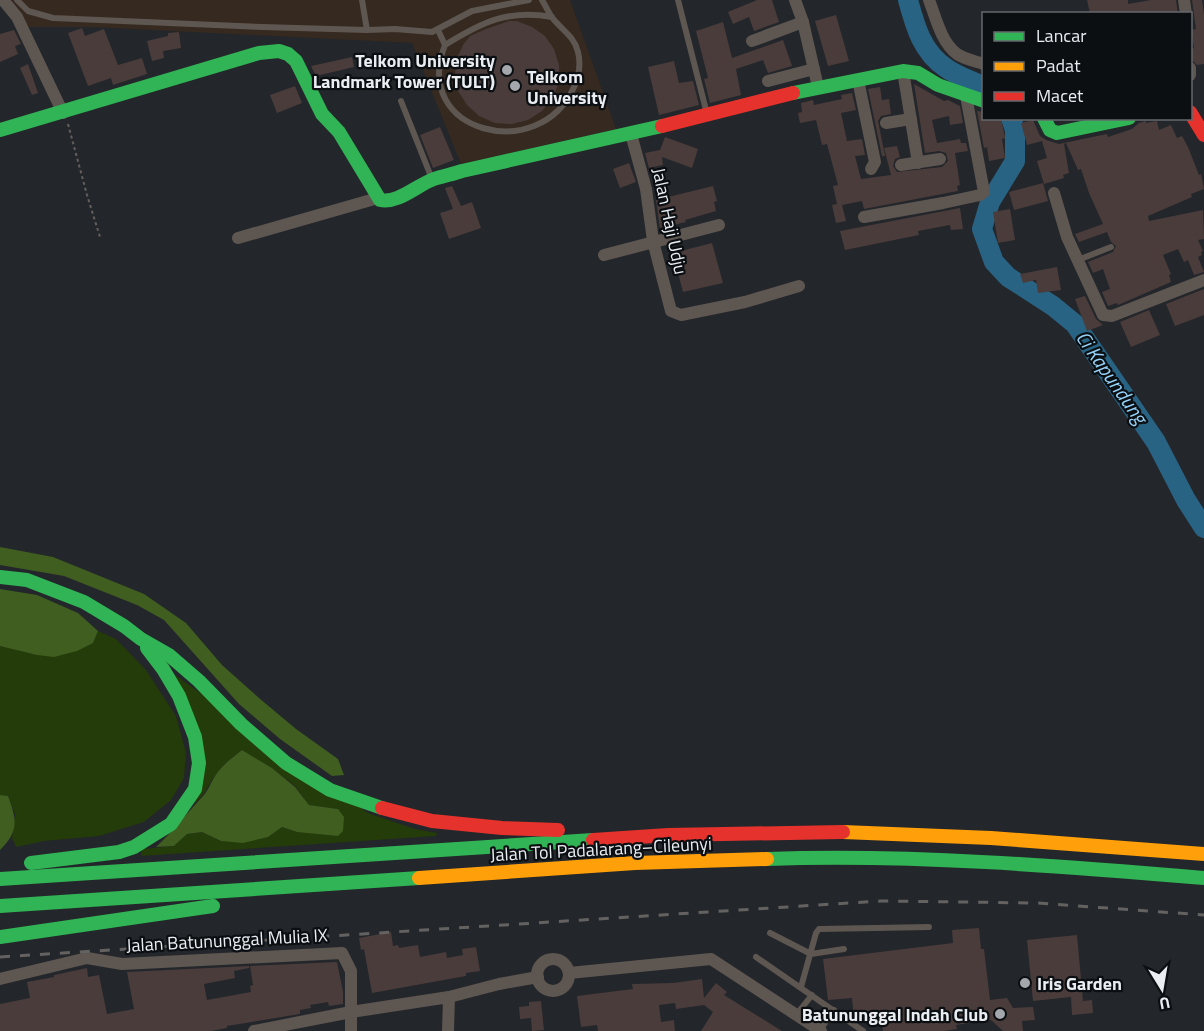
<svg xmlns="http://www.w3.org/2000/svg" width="1204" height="1031" font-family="'Titillium Web',sans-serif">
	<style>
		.education { fill: #352920 }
		.green { fill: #243b0a }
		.forest { fill: #3f5e20 }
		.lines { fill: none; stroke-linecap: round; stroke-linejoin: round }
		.river { stroke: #286384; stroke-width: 20 }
		.building { fill: #4a3c3b }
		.path { stroke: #645f5d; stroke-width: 2; stroke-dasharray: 3 3; stroke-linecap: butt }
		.lane { stroke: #5e5651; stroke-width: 6 }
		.street { stroke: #5e5651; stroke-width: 12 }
		.fast { stroke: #30b455; stroke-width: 14 }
		.slow { stroke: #ff9f0a; stroke-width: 14 }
		.jam { stroke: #e5322d; stroke-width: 14 }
		.rail { stroke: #646261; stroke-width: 3; stroke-dasharray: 10 10; stroke-linecap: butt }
		.poi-dot { fill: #a4a8ad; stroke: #0c0f12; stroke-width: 2 }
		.labels { text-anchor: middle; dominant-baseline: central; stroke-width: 4.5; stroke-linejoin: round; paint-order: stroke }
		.poi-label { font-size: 18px; font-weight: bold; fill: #eaeef3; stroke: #0c0f12; text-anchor: end }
		.street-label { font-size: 18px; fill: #eaeef3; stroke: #0c0f12 }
		.water-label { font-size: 20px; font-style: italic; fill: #95d3fa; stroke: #0c0f12 }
	</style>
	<rect width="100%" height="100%" fill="#23262a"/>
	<!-- education -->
	<path class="education" d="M3 0H570L616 129 461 164 412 43 91 27H21Z"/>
	<!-- green -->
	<g class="green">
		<path d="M98 631 116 639 146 670 176 716 186 753 184 778 171 800 144 822 99 836 44 841 16 847 12 838 15 814 8 796 0 795V646L18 649 93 643Z"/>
		<path d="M171 672 368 813 415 829 437 833 436 836 141 856 142 849 174 846 187 834 202 832 221 841 268 837 282 827 297 832 338 809 309 805 295 786 272 768 242 750C233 757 224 764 217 773 207 786 207 793 194 804L201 784Z"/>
	</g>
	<!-- forest -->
	<g class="forest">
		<path d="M0 547 53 557 144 594 186 623 222 665 259 698 296 729 338 759 344 775 332 776 280 739 239 704 164 620 137 605 64 576 0 565Z"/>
		<path d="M0 589 37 595 78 613 98 631 93 643 77 651 54 657 37 655 0 646Z"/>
		<path d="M242 750 272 768 295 787 309 805 338 809 344 817 343 831 338 836 297 832 282 827 268 837 243 843 221 841 202 832 187 834 174 846 156 847C173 831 187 813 203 796 208 791 211 782 215 776 222 765 232 758 242 750Z"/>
		<path d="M0 795 8 796C17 820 19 831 0 850Z"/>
	</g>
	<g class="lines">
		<!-- river -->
		<g class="river">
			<path d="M908 0C915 26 922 52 946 68 957 76 971 80 984 87"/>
			<path d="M1011 118 1015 130V161L990 202 982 229 994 262 1008 277 1053 306 1075 324 1156 442 1186 500 1204 528"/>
		</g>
	</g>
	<!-- building -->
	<g class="building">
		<path d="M757 0H772L779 22 754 31 749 17 733 24 728 12Z"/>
		<path d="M1087 0H1128V4L1151 0H1176L1178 14 1090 13Z"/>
		<path d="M1192 0H1202L1204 15V64L1197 65 1192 60 1191 52V49L1194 48 1191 30 1196 29Z"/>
		<path d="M836 15 849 61 828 66 815 21Z"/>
		<path d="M509 21H517L532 27 545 36 554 49 559 65V82L553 97 542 111 528 120 512 124 495 123 479 116 467 105 458 91 455 75 456 60 463 45 470 36 486 29Z"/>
		<path d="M723 22 732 58 783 40 792 66 768 73 763 60 736 69 741 95 710 103 704 79 708 78 696 31Z"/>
		<path d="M82 28 85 36 104 29 118 65 142 58 147 74 113 85 111 78 88 86 68 33Z"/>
		<path d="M14 30 21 44 15 46 18 54 0 62V34Z"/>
		<path d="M179 32 181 48 163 51 164 58 152 61 147 41 168 36V33Z"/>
		<path d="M352 57 354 67 316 76 311 66Z"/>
		<path d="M674 61 679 83 693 81 699 105 659 115 648 67Z"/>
		<path d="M28 64 38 93 32 95 20 68Z"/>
		<path d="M914 84 944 101 948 100 960 106 963 123 950 125 949 116 932 120 937 143 960 139 961 143H966L968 151 955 153 960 185 957 186 958 191 864 209 862 201 842 205 846 221 836 223 832 205 837 204 833 186 838 185 827 144 822 145 816 120 800 123 798 113 802 112 801 103 813 100 814 105 842 99 841 95 852 93 856 110 841 113 847 141 862 139 865 155 855 156 861 179 891 175 884 148 897 146 900 157 895 159 893 166 897 172 942 167 948 161 946 153 939 151 925 153Z"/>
		<path d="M295 86 302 103 277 113 270 95Z"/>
		<path d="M880 87 882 100 889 99 891 114 881 116 878 121 885 156H882L868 89Z"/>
		<path d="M977 111 984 112V118H1001L1005 138 1002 139 1005 158 989 161 987 147 984 148Z"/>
		<path d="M1033 120 1040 136 1046 140 1059 144 1107 134 1108 137 1132 129 1139 123 1146 121V123L1157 121 1159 130 1171 125 1177 138 1182 136 1188 147 1199 175 1201 174 1204 189 1191 194 1192 197 1148 216 1149 221 1203 210 1204 239 1198 240 1203 251 1201 252 1202 255 1198 257 1204 272 1194 275 1188 260 1184 262 1178 249 1163 255 1171 274 1169 275 1171 282 1118 305 1117 303 1108 306 1102 292 1110 289 1103 269 1093 273 1088 262 1113 252 1116 246 1111 242 1107 232 1079 242 1075 234 1103 224 1089 193 1081 169 1078 170 1066 143 1064 144 1069 173 1063 175 1064 178 1044 184 1037 161 1047 158 1042 141 1027 145 1021 123Z"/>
		<path d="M440 127 454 160 433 168 420 135Z"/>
		<path d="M665 137 698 149 692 168 662 157 663 165 649 168 645 153 660 150Z"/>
		<path d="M629 163 636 182 620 188 613 169Z"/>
		<path d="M1043 183 1048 201 1014 210 1009 192Z"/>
		<path d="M452 186 461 206 472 202 481 228 449 239 440 213 453 209 445 188Z"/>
		<path d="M713 186 717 201 714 202 716 211 685 220 686 222 660 228 656 200Z"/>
		<path d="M960 208 963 229 951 230 950 225 918 231 919 235 845 250 840 231Z"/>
		<path d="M1010 209 1015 240 998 243 993 212Z"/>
		<path d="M712 243 723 283 683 292 673 253Z"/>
		<path d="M1057 267 1061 290 1038 293 1036 280 1023 283 1020 274Z"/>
		<path d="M1204 289V315L1175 326 1166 304Z"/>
		<path d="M1085 296 1096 319 1103 325 1087 331 1075 299Z"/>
		<path d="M1149 310 1160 335 1131 347 1120 322Z"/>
		<path d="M979 928 981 949H984L990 1000 1007 998 1013 1008 1033 1007 1035 1020 1022 1021 1023 1031H1003L991 1020 956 1025 957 1029 944 1031H883L881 1016 854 1019 852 998 828 1000 823 959 953 943 952 930Z"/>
		<path d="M391 932 393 946 398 945 399 948 418 945 420 957 446 952 447 958 463 955 462 949 476 947 480 971 466 973V976L372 993 364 949 361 950 359 938Z"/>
		<path d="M1077 935 1083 1001 1092 1000 1093 1013 1072 1015 1071 997 1033 1001 1027 940Z"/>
		<path d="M337 962 343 992V1004L329 1006 328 1002 310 1005 311 1008 300 1010V1014L227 1026V1028L211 1031H0V1004L30 998 27 982 54 977V975L87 968 88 977 99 975 107 1014 134 1009 127 972 249 966V968L234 971 235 978 204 984 207 1000 251 992 250 986 253 985 250 966Z"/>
		<path d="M702 979 704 998 716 983 727 992 724 995 782 1031H701L713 1012 704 1005 676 1009 675 1003 659 1005 661 1022 674 1020 675 1031H598L597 1025 581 1027 577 996 633 989 632 984 673 983Z"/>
		<path d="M541 1001 544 1030 532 1031 531 1018 520 1019 519 1007 529 1006V1002Z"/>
	</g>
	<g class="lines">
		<!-- path -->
		<path class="path" d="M68 124 87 195 100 237"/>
		<!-- lane -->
		<g class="lane">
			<path d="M17 0 28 11 53 18 262 27 367 30 395 29 432 32 472 11 529 0"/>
			<path d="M362 0 367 30"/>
			<path d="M678 0 707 114"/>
			<path d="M438 30 445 45C410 133 540 165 574 87 579 76 581 64 578 52 574 35 560 29 551 16 548 11 545 5 542 0"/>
			<path d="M445 45C482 22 508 9 552 17"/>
			<path d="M401 101 432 179"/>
			<path d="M1078 260 1111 247"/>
			<path d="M770 933 811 954 844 949"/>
			<path d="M756 957 863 1031"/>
			<path d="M801 987 816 933 819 929 929 927"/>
			<path d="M796 1015 812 995"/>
			<path d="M820 1030 834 1010"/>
		</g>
		<!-- street -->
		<g class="street">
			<path d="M3 0 17 17 63 113"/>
			<path d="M795 0 803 22 818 87"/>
			<path d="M929 0C936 18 941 42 957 54 964 59 975 61 984 64"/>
			<path d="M1184 0 1186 14"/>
			<path d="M752 41 803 22"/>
			<path d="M1190 68V75"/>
			<path d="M903 71 918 163"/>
			<path d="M858 80 875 162 871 169"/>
			<path d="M768 81 814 69"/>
			<path d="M886 123 911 119"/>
			<path d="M631 134 646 189 653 241 671 311 681 315 745 302 799 286"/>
			<path d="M901 165 940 159"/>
			<path d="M1054 193 1067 237 1103 315 1112 316 1204 280"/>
			<path d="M864 217 943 203 980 195 984 192 966 96"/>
			<path d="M238 238 378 198"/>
			<path d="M604 255 719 225"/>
			<circle cx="553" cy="975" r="16"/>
			<path d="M569 973 711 959 821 1031"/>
			<path d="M0 979 87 958 122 964 342 953 351 971V1031"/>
			<path d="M254 1031 351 1012 449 997 499 984 538 977"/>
			<path d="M448 1031 449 997"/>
		</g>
		<!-- fast -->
		<g class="fast">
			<path d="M793 93 903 71 918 73 938 85 984 101"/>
			<path d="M1044 118 1050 130 1057 133 1129 118"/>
			<path d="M0 130 259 53 279 51 288 54 296 61 322 114 339 132 380 200C398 204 417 185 434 179 443 176 453 174 462 171L662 126"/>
			<path d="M0 577 27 580 84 602 124 626 141 639 169 655 199 681 241 724 286 763 330 790 382 808"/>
			<path d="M767 859C912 854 1060 866 1204 878"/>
			<path d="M31 863 119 852 134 847 171 824 195 789 199 763 195 737 179 696 163 669 147 648"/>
			<path d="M0 879 593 840"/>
			<path d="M0 906 419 878"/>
			<path d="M0 937 213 906"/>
		</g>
		<!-- slow -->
		<g class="slow">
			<path d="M843 832 991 838 1204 854"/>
			<path d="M419 878 635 863 767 859"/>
		</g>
		<!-- jam -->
		<g class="jam">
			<path d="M1190 112 1204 135"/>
			<path d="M662 126 793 93"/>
			<path d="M382 808 432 821 502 828 558 830"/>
			<path d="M593 840 668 835 843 832"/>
		</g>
		<!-- rail -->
		<path class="rail" d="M0 957 881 901 1037 903 1204 915"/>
	</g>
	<!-- markers -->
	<g class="poi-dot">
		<circle cx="507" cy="70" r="6"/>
		<circle cx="515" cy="86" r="6"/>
		<circle cx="1025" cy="983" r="6"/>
		<circle cx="1000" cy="1014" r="6"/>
	</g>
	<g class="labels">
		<!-- poi labels -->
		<g class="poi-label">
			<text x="495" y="60">Telkom University<tspan x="495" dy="21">Landmark Tower (TULT)</tspan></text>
			<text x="527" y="76" text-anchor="start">Telkom<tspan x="527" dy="21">University</tspan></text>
			<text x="1037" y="983" text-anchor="start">Iris Garden</text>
			<text x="988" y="1014">Batununggal Indah Club</text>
		</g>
		<!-- street labels -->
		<g class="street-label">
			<text transform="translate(670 221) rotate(78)">Jalan Haji Udju</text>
			<text transform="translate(601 849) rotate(-3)">Jalan Tol Padalarang–Cileunyi</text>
			<text transform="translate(227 940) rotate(-3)">Jalan Batununggal Mulia IX</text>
		</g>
		<!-- water labels -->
		<g class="water-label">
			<text transform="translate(1112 377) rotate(55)">Ci Kapundung</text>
		</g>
	</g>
	<!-- legend -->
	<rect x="982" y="12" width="210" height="108" fill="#0c0f12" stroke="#65686c" stroke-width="1.5"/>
	<rect x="994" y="32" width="30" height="9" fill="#30b455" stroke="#65686c" stroke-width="1.5"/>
	<text x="1036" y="42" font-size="18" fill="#eaeef3">Lancar</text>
	<rect x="994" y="62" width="30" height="9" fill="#ff9f0a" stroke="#65686c" stroke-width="1.5"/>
	<text x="1036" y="72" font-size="18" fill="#eaeef3">Padat</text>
	<rect x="994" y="92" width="30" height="9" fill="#e5322d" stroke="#65686c" stroke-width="1.5"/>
	<text x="1036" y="102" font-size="18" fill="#eaeef3">Macet</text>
	<!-- north arrow -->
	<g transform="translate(1162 989) rotate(169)" stroke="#0c0f12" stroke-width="4.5" paint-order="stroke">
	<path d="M0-4.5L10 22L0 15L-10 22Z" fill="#eaeef3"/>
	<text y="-9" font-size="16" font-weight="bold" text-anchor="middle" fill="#eaeef3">U</text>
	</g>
</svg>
